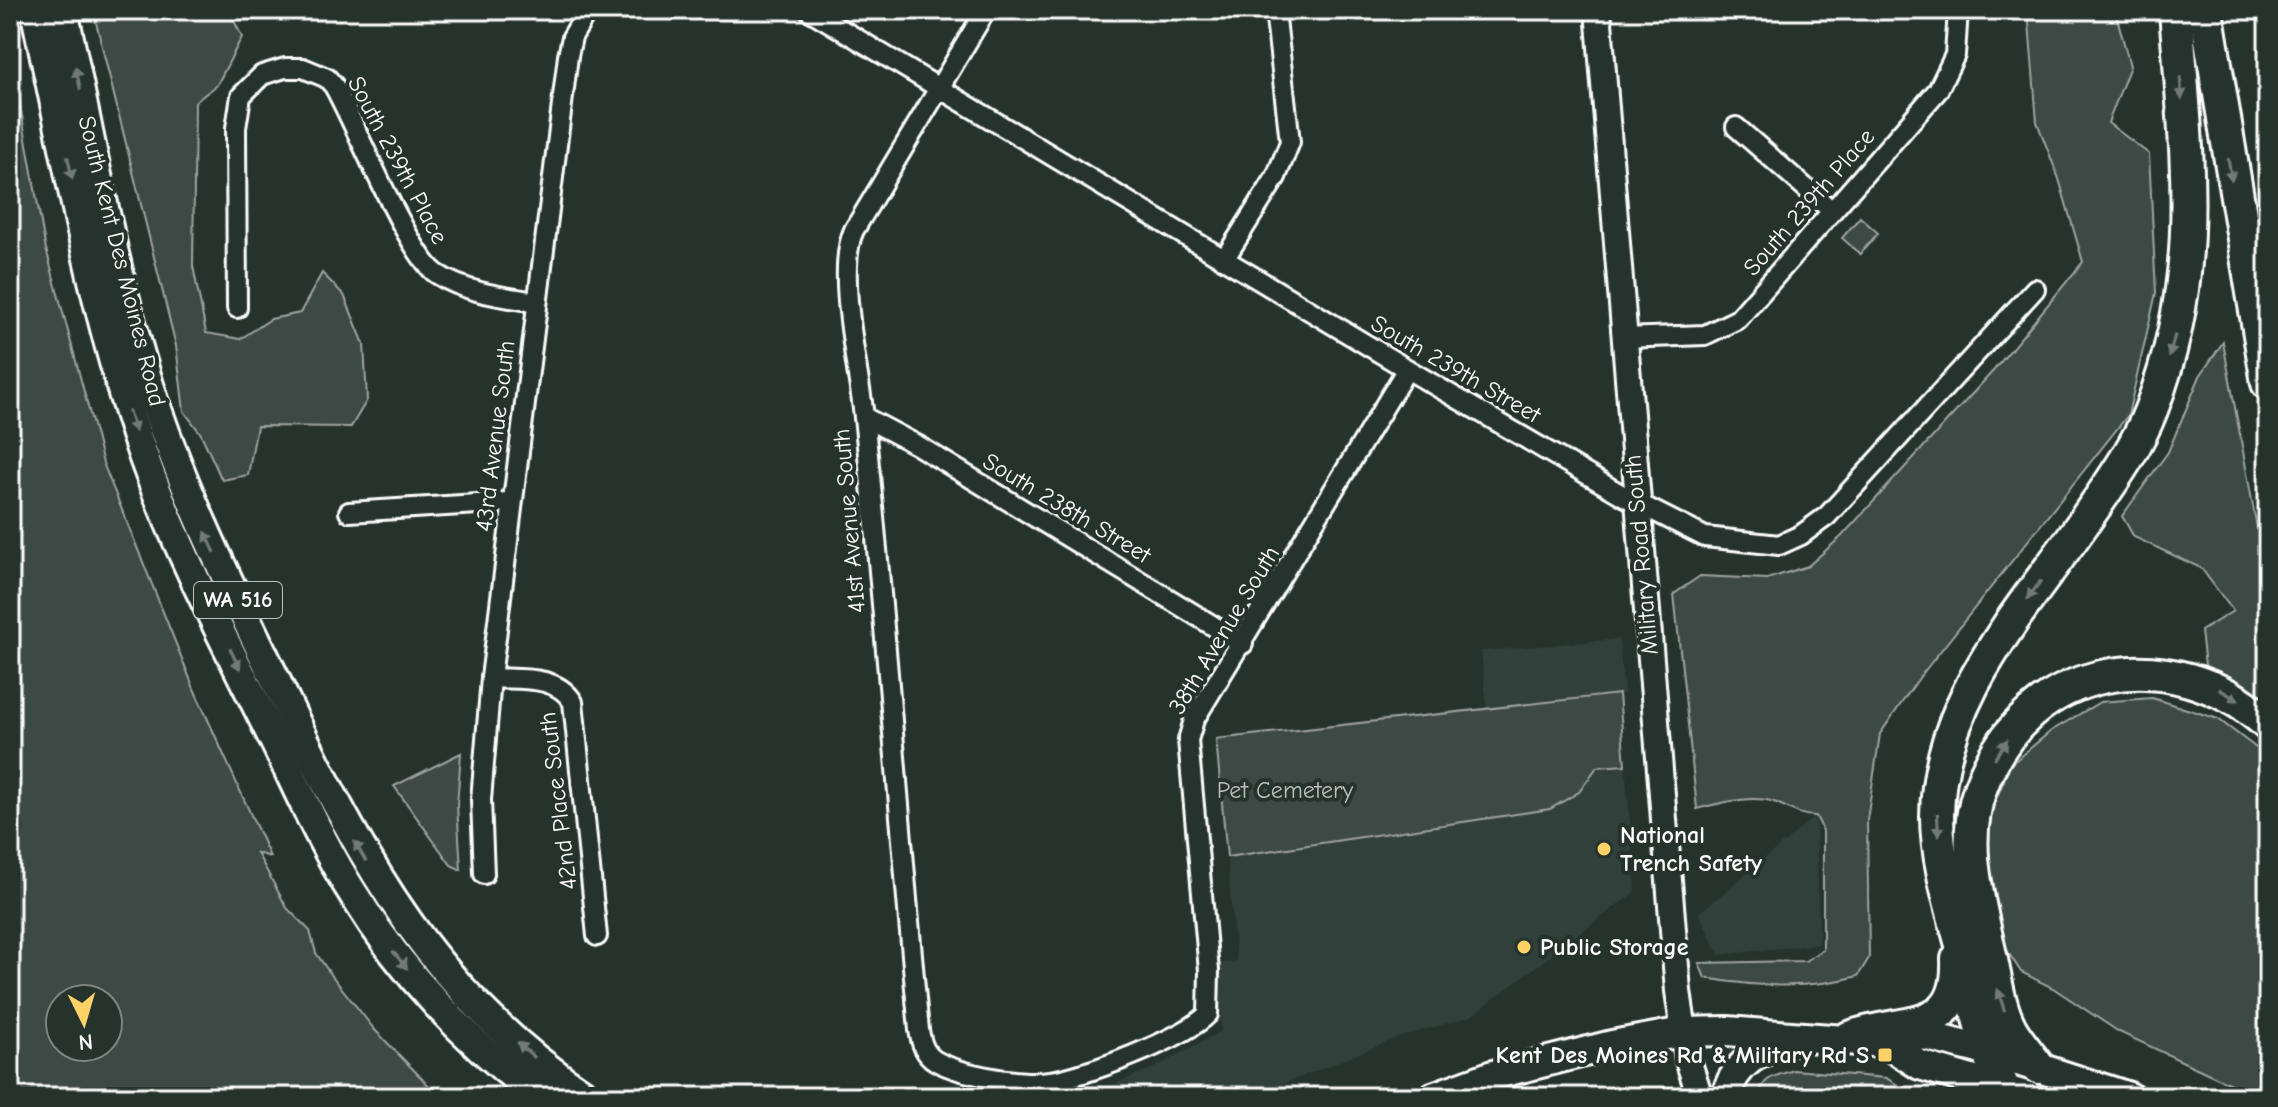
<svg xmlns="http://www.w3.org/2000/svg" width="2278" height="1107" font-family="'Comic Neue',sans-serif">
	<style>
		.built { fill: #333f3a }
		.green { fill: #3e4944; stroke: #9ea4a2; stroke-width: 2; fill-rule: evenodd }
		.lines { fill: none; stroke-linecap: round; stroke-linejoin: round }
		.minor-casing { stroke: #fff; stroke-width: 24 }
		.secondary-casing { stroke: #fff; stroke-width: 30 }
		.trunk-casing { stroke: #fff; stroke-width: 34 }
		.motorway-casing { stroke: #fff; stroke-width: 38 }
		.minor { stroke: #26332d; stroke-width: 18 }
		.secondary { stroke: #26332d; stroke-width: 24 }
		.trunk { stroke: #26332d; stroke-width: 28 }
		.motorway { stroke: #26332d; stroke-width: 32 }
		.oneway { fill: #727a76 }
		.poi-dot { fill: #ffd166; stroke: #26332d; stroke-width: 3 }
		.labels { text-anchor: middle; dominant-baseline: central; stroke-width: 8; stroke-linejoin: round; paint-order: stroke }
		.shield { fill: #26332d; stroke: #bec2c0; stroke-width: 2 }
		.shield-label { font-size: 22px; font-weight: bold; fill: #fff }
		.street-label { font-size: 24px; fill: #fff; stroke: #26332d }
		.park-label { font-size: 24px; fill: #bbbfbe; stroke: #26332d }
		.poi-label { font-size: 24px; font-weight: bold; fill: #fff; stroke: #26332d; text-anchor: start }
	</style>
	<rect width="100%" height="100%" fill="#26332d"/>
	<filter id="ink" filterUnits="userSpaceOnUse"><feTurbulence type="fractalNoise" baseFrequency=".0125" numOctaves="2"/><feDisplacementMap in="SourceGraphic" scale="16" xChannelSelector="R" yChannelSelector="G"/><feConvolveMatrix kernelMatrix="1 2 1 2 8 2 1 2 1" color-interpolation-filters="sRGB"/></filter>
	<g filter="url(#ink)">
		<!-- built -->
		<g class="built">
			<path d="M1619 639 1624 694 1487 709 1481 651Z"/>
			<path d="M1625 765 1636 891 1471 1016 1397 1038 1251 1097H1082L1158 1066 1221 1031 1216 964 1236 961 1227 857 1550 809 1579 792 1597 767Z"/>
			<path d="M1816 816 1819 944 1719 955 1699 913Z"/>
		</g>
		<!-- green -->
		<g class="green">
			<path d="M93 10H229L242 37 217 85 195 102 193 266 206 333 240 339 271 319 300 313 322 273 344 295 364 344 367 400 351 427 257 426 248 475 222 480 201 434 184 411 176 346Z"/>
			<path d="M2028 10H2115L2130 66 2108 123 2149 154 2156 293 2128 415 1919 678 1880 734 1867 820 1869 958 1858 976C1808 990 1756 987 1705 978L1699 963 1805 961 1823 950V831L1816 816C1798 816 1790 808 1774 802 1753 794 1718 803 1697 809L1674 594 1700 576 1767 579 1808 566 1842 536 1994 370 2083 262 2059 179 2037 122Z"/>
			<path d="M10 49 45 245 103 463 195 691 270 857 257 853 287 908 310 931 316 953 329 972 374 1029 440 1097H10ZM60 999H108V1047H60Z"/>
			<path d="M1860 217 1878 233 1860 254 1842 238Z"/>
			<path d="M2223 342 2268 588V707L2206 674 2201 631 2233 611 2201 568 2134 537 2122 516 2168 452 2200 376Z"/>
			<path d="M1619 694 1625 765 1597 767 1579 792 1550 809 1227 857 1216 739Z"/>
			<path d="M2152 698 2218 719 2268 757V1097L2250 1093 2119 1032 2053 988 2021 972 1990 925 1980 874 1987 820 2011 764 2051 731 2100 702Z"/>
			<path d="M461 753 457 805 461 870 451 865 394 786Z"/>
			<path d="M1794 1070 1886 1078 1918 1097H1760C1759 1077 1779 1075 1794 1070Z"/>
		</g>
		<g class="lines">
			<!-- minor casing -->
			<g class="minor-casing">
				<g id="minor">
					<path d="M809 10 1407 369 1624 496 1705 537 1779 545 1801 535 1827 516 2035 289"/>
					<path d="M986 10 854 230C835 270 859 371 864 417 886 621 899 826 919 1030 921 1042 924 1054 936 1061 962 1075 1021 1085 1050 1081 1084 1077 1185 1038 1208 1014L1209 971 1188 740 1194 720 1407 369"/>
					<path d="M1736 127 1831 210"/>
					<path d="M1225 258 1276 177 1290 142 1275 10"/>
					<path d="M237 308 236 128 241 96 262 75 285 68H303L327 78 334 86C355 123 409 256 437 274 466 293 504 297 537 302"/>
					<path d="M1623 338 1705 335 1738 319 1938 90 1955 55 1958 10"/>
					<path d="M864 417 917 445 1243 644"/>
					<path d="M349 512 510 502"/>
					<path d="M491 678C519 680 556 674 573 702L597 936"/>
					<path d="M484 874 481 800 491 678 568 56 572 37 588 10"/>
				</g>
			</g>
			<!-- secondary casing -->
			<g class="secondary-casing">
				<path id="secondary" d="M1598 10 1678 991 1688 1060 1700 1097"/>
			</g>
			<!-- trunk casing -->
			<g class="trunk-casing">
				<g id="trunk">
					<path d="M35 10C68 159 93 313 144 458 179 555 229 649 275 742 300 793 323 847 354 895 402 973 467 1043 541 1097"/>
					<path d="M63 10C90 135 111 263 149 385 184 496 237 599 287 704 363 863 435 997 588 1097"/>
					<path d="M1885 1043 1920 1065 2029 1097"/>
					<path d="M1433 1097 1493 1075 1612 1045 1683 1032 1727 1031 1885 1043 1923 1035 1990 1052 2129 1097"/>
					<path d="M1726 1097C1735 1058 1764 1050 1798 1038"/>
				</g>
			</g>
			<!-- motorway casing -->
			<g class="motorway-casing">
				<g id="motorway">
					<path d="M2206 10 2268 383"/>
					<path d="M1849 1038C1904 1017 1961 1038 1958 959"/>
					<path d="M2038 1067C2029 1054 2017 1041 2010 1028 1998 1005 1995 976 1989 951 1978 898 1961 843 1980 789 2025 661 2172 638 2268 724"/>
					<path d="M2008 1097C1982 1051 1974 992 1961 941 1950 901 1937 858 1937 816 1938 698 2022 611 2086 519 2110 484 2136 449 2151 410 2205 270 2186 155 2176 10"/>
				</g>
			</g>
			<!-- minor -->
			<use href="#minor" class="minor"/>
			<!-- secondary -->
			<use href="#secondary" class="secondary"/>
			<!-- trunk -->
			<use href="#trunk" class="trunk"/>
			<!-- motorway -->
			<use href="#motorway" class="motorway"/>
		</g>
		<!-- one-way arrows -->
		<defs><path id="oneway-solid" d="M-6-.8H1V-3.2L6.5 0L1 3.2V.8H-6Z" transform="scale(2)"/></defs>
		<g class="oneway">
			<use href="#oneway-solid" transform="translate(78 78) rotate(-102)"/>
			<use href="#oneway-solid" transform="translate(2181 88) rotate(86)"/>
			<use href="#oneway-solid" transform="translate(70 168) rotate(78)"/>
			<use href="#oneway-solid" transform="translate(2230 170) rotate(81)"/>
			<use href="#oneway-solid" transform="translate(2172 346) rotate(105)"/>
			<use href="#oneway-solid" transform="translate(132 421) rotate(72)"/>
			<use href="#oneway-solid" transform="translate(210 542) rotate(-115)"/>
			<use href="#oneway-solid" transform="translate(2034 590) rotate(126)"/>
			<use href="#oneway-solid" transform="translate(235 659) rotate(64)"/>
			<use href="#oneway-solid" transform="translate(2229 695) rotate(30)"/>
			<use href="#oneway-solid" transform="translate(2001 749) rotate(-56)"/>
			<use href="#oneway-solid" transform="translate(1938 825) rotate(87)"/>
			<use href="#oneway-solid" transform="translate(360 851) rotate(-120)"/>
			<use href="#oneway-solid" transform="translate(400 960) rotate(51)"/>
			<use href="#oneway-solid" transform="translate(2001 1000) rotate(-107)"/>
			<use href="#oneway-solid" transform="translate(526 1050) rotate(-139)"/>
		</g>
	</g>
	<!-- markers -->
	<g class="poi-dot">
		<circle cx="1604" cy="849" r="8"/>
		<circle cx="1524" cy="947" r="8"/>
		<rect x="1877" y="1047" width="16" height="16" rx="4"/>
	</g>
	<g class="labels">
		<!-- shield labels -->
		<rect class="shield" x="194" y="582" width="88" height="36" rx="6"/>
		<g class="shield-label">
			<text x="238" y="600">WA 516</text>
		</g>
		<!-- street labels -->
		<g class="street-label">
			<text transform="translate(398 160) rotate(62)">South 239th Place</text>
			<text transform="translate(1809 202) rotate(-49)">South 239th Place</text>
			<text transform="translate(122 261) rotate(76)">South Kent Des Moines Road</text>
			<text transform="translate(1456 369) rotate(30)">South 239th Street</text>
			<text transform="translate(495 436) rotate(-83)">43rd Avenue South</text>
			<text transform="translate(1067 508) rotate(31)">South 238th Street</text>
			<text transform="translate(849 521) rotate(-95)">41st Avenue South</text>
			<text transform="translate(1641 555) rotate(-95)">Military Road South</text>
			<text transform="translate(1224 630) rotate(-59)">38th Avenue South</text>
			<text transform="translate(558 801) rotate(-97)">42nd Place South</text>
		</g>
		<!-- park labels -->
		<g class="park-label">
			<text x="1285" y="790">Pet Cemetery</text>
		</g>
		<!-- poi labels -->
		<g class="poi-label">
			<text x="1620" y="835">National<tspan x="1620" dy="28">Trench Safety</tspan></text>
			<text x="1540" y="947">Public Storage</text>
			<text x="1869" y="1055" text-anchor="end">Kent Des Moines Rd &amp; Military Rd S</text>
		</g>
	</g>
	<!-- margin -->
	<rect width="2278" height="1107" fill="none" stroke="#26332d" stroke-width="40"/>
	<rect x="20" y="20" width="2238" height="1067" fill="none" stroke="#fff" stroke-width="3" filter="url(#ink)"/>
	<!-- north arrow -->
	<g transform="translate(84 1023) rotate(175)"><circle r="38" fill="#26332d" stroke="#7d8581" stroke-width="2"/>
	<path d="M0-6L14 30L0 20L-14 30Z" fill="#ffd166"/>
	<text y="-12" font-size="22" font-weight="bold" text-anchor="middle" fill="#ffffff">N</text>
	</g>
</svg>
